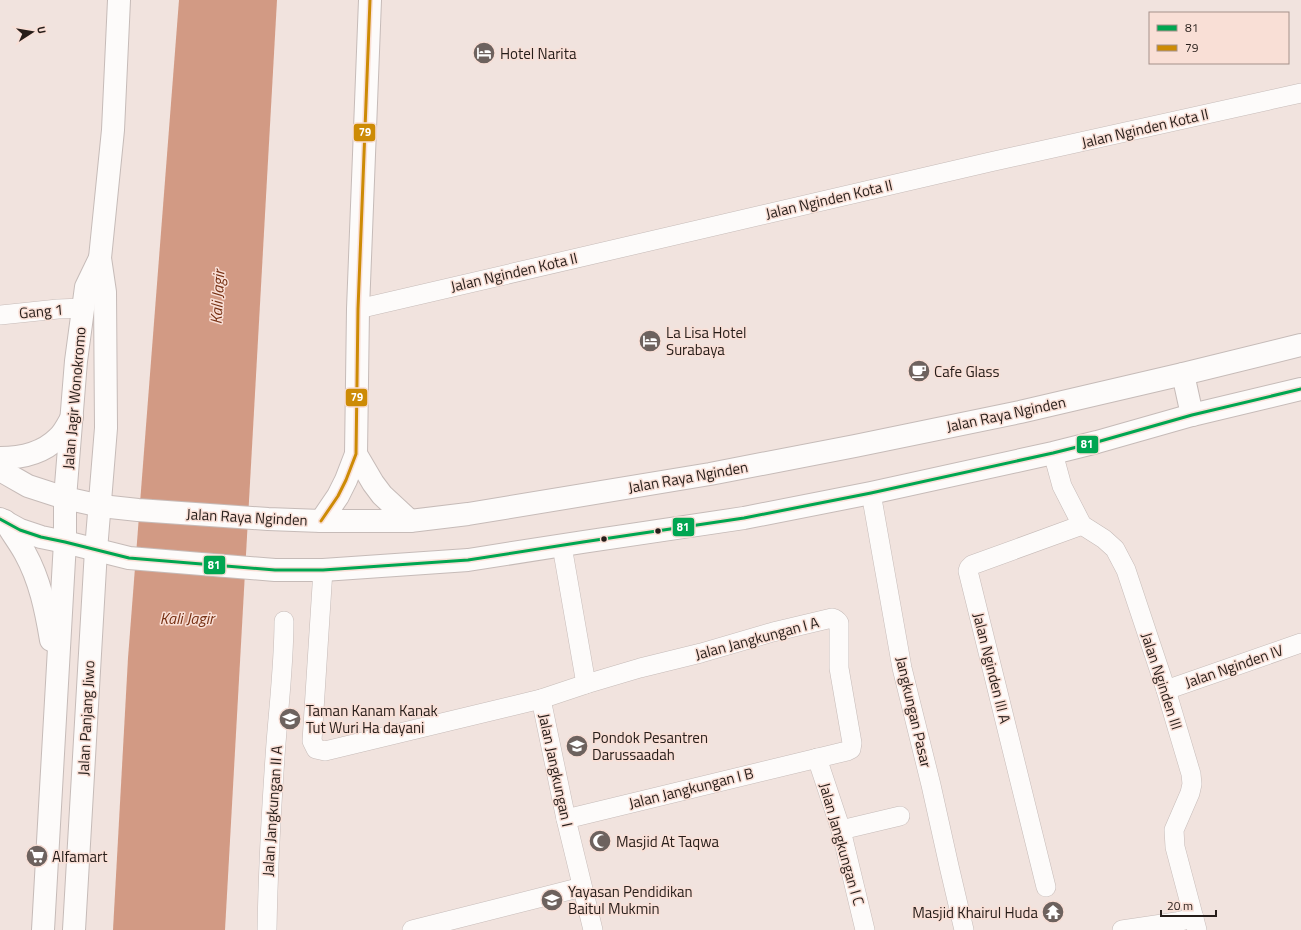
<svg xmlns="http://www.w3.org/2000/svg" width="1301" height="930" font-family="'Titillium Web',sans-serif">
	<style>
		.water { fill: #d29a84 }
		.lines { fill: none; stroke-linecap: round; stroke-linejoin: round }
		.street-casing { stroke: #c6bbb8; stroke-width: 20 }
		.secondary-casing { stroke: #c6bbb8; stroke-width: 24 }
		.primary-casing { stroke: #c6bbb8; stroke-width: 24 }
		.street { stroke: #fdfbfa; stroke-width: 19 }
		.secondary { stroke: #fdfbfa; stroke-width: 22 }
		.primary { stroke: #fdfbfa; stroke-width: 22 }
		.bus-1-casing { stroke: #f9dfd6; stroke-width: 6 }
		.bus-2-casing { stroke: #f9dfd6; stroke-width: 6 }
		.bus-1 { stroke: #00a651; stroke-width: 3 }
		.bus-2 { stroke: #cd8b05; stroke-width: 3 }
		.bus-dot { fill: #261d19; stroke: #f9dfd6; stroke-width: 1.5 }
		.labels { text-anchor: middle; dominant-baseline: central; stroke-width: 3; stroke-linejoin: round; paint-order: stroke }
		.poi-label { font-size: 15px; fill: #261d19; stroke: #f9dfd6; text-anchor: start }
		.street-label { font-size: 15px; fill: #261d19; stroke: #f9dfd6 }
		.water-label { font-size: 16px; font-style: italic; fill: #773114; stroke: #f9dfd6 }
		.line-badge { stroke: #f9dfd6; stroke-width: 1.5 }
		.badge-label { font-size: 11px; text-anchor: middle; font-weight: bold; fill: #fff }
	</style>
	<rect width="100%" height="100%" fill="#f1e3de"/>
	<!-- water -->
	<path class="water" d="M179 0H277L225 930H113L128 658Z"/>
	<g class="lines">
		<!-- street casing -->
		<g class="street-casing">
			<g id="street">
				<path d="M358 309 990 162 1301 93"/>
				<path d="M0 315 58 309 83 308"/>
				<path d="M1053 453 1062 486 1082 525 1104 539 1115 549 1126 570 1166 690 1191 774 1192 784 1190 793 1174 830 1175 847 1197 930"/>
				<path d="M871 493 902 668 931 785 949 866 964 930"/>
				<path d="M562 546 586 684"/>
				<path d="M323 570 312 741 316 749 325 751 541 699 586 684 640 668 701 653 773 632 832 618C836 619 837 620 839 623V668L852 743 851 749 847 751 566 819"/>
				<path d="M1166 690 1301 643"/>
				<path d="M541 699 566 819 593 930"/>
				<path d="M817 758 841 830 865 930"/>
				<path d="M841 830 900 816"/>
				<path d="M1046 887 968 571 969 568 972 565 1082 525"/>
				<path d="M267 930C268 872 271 815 275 757 278 712 284 666 284 621"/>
				<path d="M412 930 582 887"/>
				<path d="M1122 930 1176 922 1194 918"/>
			</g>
		</g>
		<!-- secondary casing -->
		<g class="secondary-casing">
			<g id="secondary">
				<path d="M1183 374 1192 415"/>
				<path d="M356 454 373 483 382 495 410 521"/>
				<path d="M321 521 338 496 346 480 356 454 358 309 370 0"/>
			</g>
		</g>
		<!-- primary casing -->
		<g class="primary-casing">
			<g id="primary">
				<path d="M0 458C21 458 43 453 58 438 64 433 68 424 72 417"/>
				<path d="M0 470 28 486 65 498 101 506 138 510 268 519 321 521H410L468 514 710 474 855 446 1020 412 1183 374 1301 345"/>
				<path d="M0 519 20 530 41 537 65 542 129 558 275 570H323L468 560 583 542 744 518 871 493 1053 453 1097 442 1192 415 1301 389"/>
				<path d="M5 521C11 532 19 542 25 553 40 580 46 610 51 640"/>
				<path d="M43 930 65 542V498L76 361 86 287 100 258"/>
				<path d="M74 930 96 550 106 428 105 292 100 258 113 130 119 0"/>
			</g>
		</g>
		<!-- street -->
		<use href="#street" class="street"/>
		<!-- secondary -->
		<use href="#secondary" class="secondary"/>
		<!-- primary -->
		<use href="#primary" class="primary"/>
		<!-- bus-1 casing -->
		<g class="bus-1-casing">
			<path id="bus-1" d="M0 519 20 530 41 537 65 542 129 558 275 570H323L468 560 583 542 744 518 871 493 1053 453 1097 442 1192 415 1301 389"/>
		</g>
		<!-- bus-2 casing -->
		<g class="bus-2-casing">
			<path id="bus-2" d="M321 521 338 496 346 480 356 454 358 309 370 0"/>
		</g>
		<!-- bus-1 -->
		<use href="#bus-1" class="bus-1"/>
		<!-- bus-2 -->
		<use href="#bus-2" class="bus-2"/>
	</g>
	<!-- icons -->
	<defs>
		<g id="hotel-disc" transform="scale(1.15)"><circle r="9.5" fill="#6d625e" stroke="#f9dfd6"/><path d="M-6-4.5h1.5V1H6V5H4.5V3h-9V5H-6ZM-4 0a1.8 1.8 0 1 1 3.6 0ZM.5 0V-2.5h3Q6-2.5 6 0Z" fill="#fff"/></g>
		<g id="cafe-disc" transform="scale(1.15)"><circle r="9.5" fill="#6d625e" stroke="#f9dfd6"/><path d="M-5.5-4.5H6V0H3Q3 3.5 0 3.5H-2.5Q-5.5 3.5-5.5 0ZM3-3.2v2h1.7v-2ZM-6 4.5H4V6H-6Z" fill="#fff"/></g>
		<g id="school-disc" transform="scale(1.15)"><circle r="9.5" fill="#6d625e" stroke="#f9dfd6"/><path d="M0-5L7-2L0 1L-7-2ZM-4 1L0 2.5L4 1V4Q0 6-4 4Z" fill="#fff"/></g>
		<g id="mosque-disc" transform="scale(1.15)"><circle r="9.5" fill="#6d625e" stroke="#f9dfd6"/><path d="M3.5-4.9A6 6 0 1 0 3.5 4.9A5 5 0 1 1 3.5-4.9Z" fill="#fff"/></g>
		<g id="supermarket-disc" transform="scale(1.15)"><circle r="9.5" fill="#6d625e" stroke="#f9dfd6"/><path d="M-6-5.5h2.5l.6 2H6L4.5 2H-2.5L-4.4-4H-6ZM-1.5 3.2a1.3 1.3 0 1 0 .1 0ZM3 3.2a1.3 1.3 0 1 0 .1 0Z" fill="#fff"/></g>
		<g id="temple-disc" transform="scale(1.15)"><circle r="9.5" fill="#6d625e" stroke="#f9dfd6"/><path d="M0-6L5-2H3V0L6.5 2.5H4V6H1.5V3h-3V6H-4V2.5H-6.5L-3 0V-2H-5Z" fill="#fff"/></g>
	</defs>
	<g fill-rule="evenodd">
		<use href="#hotel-disc" x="484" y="53"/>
		<use href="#hotel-disc" x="650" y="341"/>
		<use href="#cafe-disc" x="919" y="371"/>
		<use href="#school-disc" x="290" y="719"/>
		<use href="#school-disc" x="577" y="746"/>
		<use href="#mosque-disc" x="600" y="841"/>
		<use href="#supermarket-disc" x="37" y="856"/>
		<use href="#school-disc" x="552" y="900"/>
		<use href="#temple-disc" x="1053" y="912"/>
	</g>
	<!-- markers -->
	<g class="bus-dot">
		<circle cx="658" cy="531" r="3.5"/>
		<circle cx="604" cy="539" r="3.5"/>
	</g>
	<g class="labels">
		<!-- poi labels -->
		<g class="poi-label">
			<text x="500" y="53">Hotel Narita</text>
			<text x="666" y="332">La Lisa Hotel<tspan x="666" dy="17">Surabaya</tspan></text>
			<text x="934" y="371">Cafe Glass</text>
			<text x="306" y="710">Taman Kanam Kanak<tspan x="306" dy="17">Tut Wuri Ha dayani</tspan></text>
			<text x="592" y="737">Pondok Pesantren<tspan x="592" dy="17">Darussaadah</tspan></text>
			<text x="616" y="841">Masjid At Taqwa</text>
			<text x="52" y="856">Alfamart</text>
			<text x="568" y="891">Yayasan Pendidikan<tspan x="568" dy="17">Baitul Mukmin</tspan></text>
			<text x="1038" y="912" text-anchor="end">Masjid Khairul Huda</text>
		</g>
		<!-- street labels -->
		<g class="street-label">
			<text transform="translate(1145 128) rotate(-13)">Jalan Nginden Kota II</text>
			<text transform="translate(829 199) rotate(-13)">Jalan Nginden Kota II</text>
			<text transform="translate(514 272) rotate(-13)">Jalan Nginden Kota II</text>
			<text transform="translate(41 311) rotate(-5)">Gang 1</text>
			<text transform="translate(74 398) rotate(-85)">Jalan Jagir Wonokromo</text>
			<text transform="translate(1006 414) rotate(-12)">Jalan Raya Nginden</text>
			<text transform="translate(688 477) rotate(-10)">Jalan Raya Nginden</text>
			<text transform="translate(247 517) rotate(3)">Jalan Raya Nginden</text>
			<text transform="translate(757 638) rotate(-15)">Jalan Jangkungan I A</text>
			<text transform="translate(1234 666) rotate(-19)">Jalan Nginden IV</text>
			<text transform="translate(992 668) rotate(76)">Jalan Nginden III A</text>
			<text transform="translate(1162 681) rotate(72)">Jalan Nginden III</text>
			<text transform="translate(914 712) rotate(77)">Jangkungan Pasar</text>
			<text transform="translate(86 718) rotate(-87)">Jalan Panjang Jiwo</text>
			<text transform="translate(556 770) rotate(78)">Jalan Jangkungan I</text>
			<text transform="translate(691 788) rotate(-14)">Jalan Jangkungan I B</text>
			<text transform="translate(272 811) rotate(-86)">Jalan Jangkungan II A</text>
			<text transform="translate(842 844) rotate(74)">Jalan Jangkungan I C</text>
		</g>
		<!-- water labels -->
		<g class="water-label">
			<text transform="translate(217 297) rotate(-87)">Kali Jagir</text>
			<text x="187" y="618">Kali Jagir</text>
		</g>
	</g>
	<g class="line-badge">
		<rect x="353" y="123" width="23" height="19" rx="4" fill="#cd8b05"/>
		<rect x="345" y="388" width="23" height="19" rx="4" fill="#cd8b05"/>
		<rect x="1076" y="435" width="23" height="19" rx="4" fill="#00a651"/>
		<rect x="672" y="517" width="23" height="20" rx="4" fill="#00a651"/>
		<rect x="203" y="555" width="23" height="20" rx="4" fill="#00a651"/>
	</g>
	<g class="badge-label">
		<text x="365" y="136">79</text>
		<text x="357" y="401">79</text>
		<text x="1087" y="448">81</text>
		<text x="683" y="531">81</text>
		<text x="214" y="569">81</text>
	</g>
	<!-- legend -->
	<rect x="1149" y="12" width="140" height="52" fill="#f9dfd6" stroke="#a5918a"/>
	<rect x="1157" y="25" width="20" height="6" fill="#00a651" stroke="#a5918a"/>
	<text x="1185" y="32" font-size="12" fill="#261d19">81</text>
	<rect x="1157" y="45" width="20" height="6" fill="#cd8b05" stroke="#a5918a"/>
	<text x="1185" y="52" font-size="12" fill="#261d19">79</text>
	<!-- north arrow -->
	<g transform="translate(32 32) rotate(78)" stroke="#f9dfd6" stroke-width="3" paint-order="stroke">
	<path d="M0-3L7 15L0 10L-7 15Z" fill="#261d19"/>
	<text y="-6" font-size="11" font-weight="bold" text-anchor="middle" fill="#261d19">U</text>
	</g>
	<!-- scale -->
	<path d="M1161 910v6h55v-6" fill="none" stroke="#261d19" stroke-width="2"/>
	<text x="1167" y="910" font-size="12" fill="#261d19" stroke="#f9dfd6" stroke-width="3" paint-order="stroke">20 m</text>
</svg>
